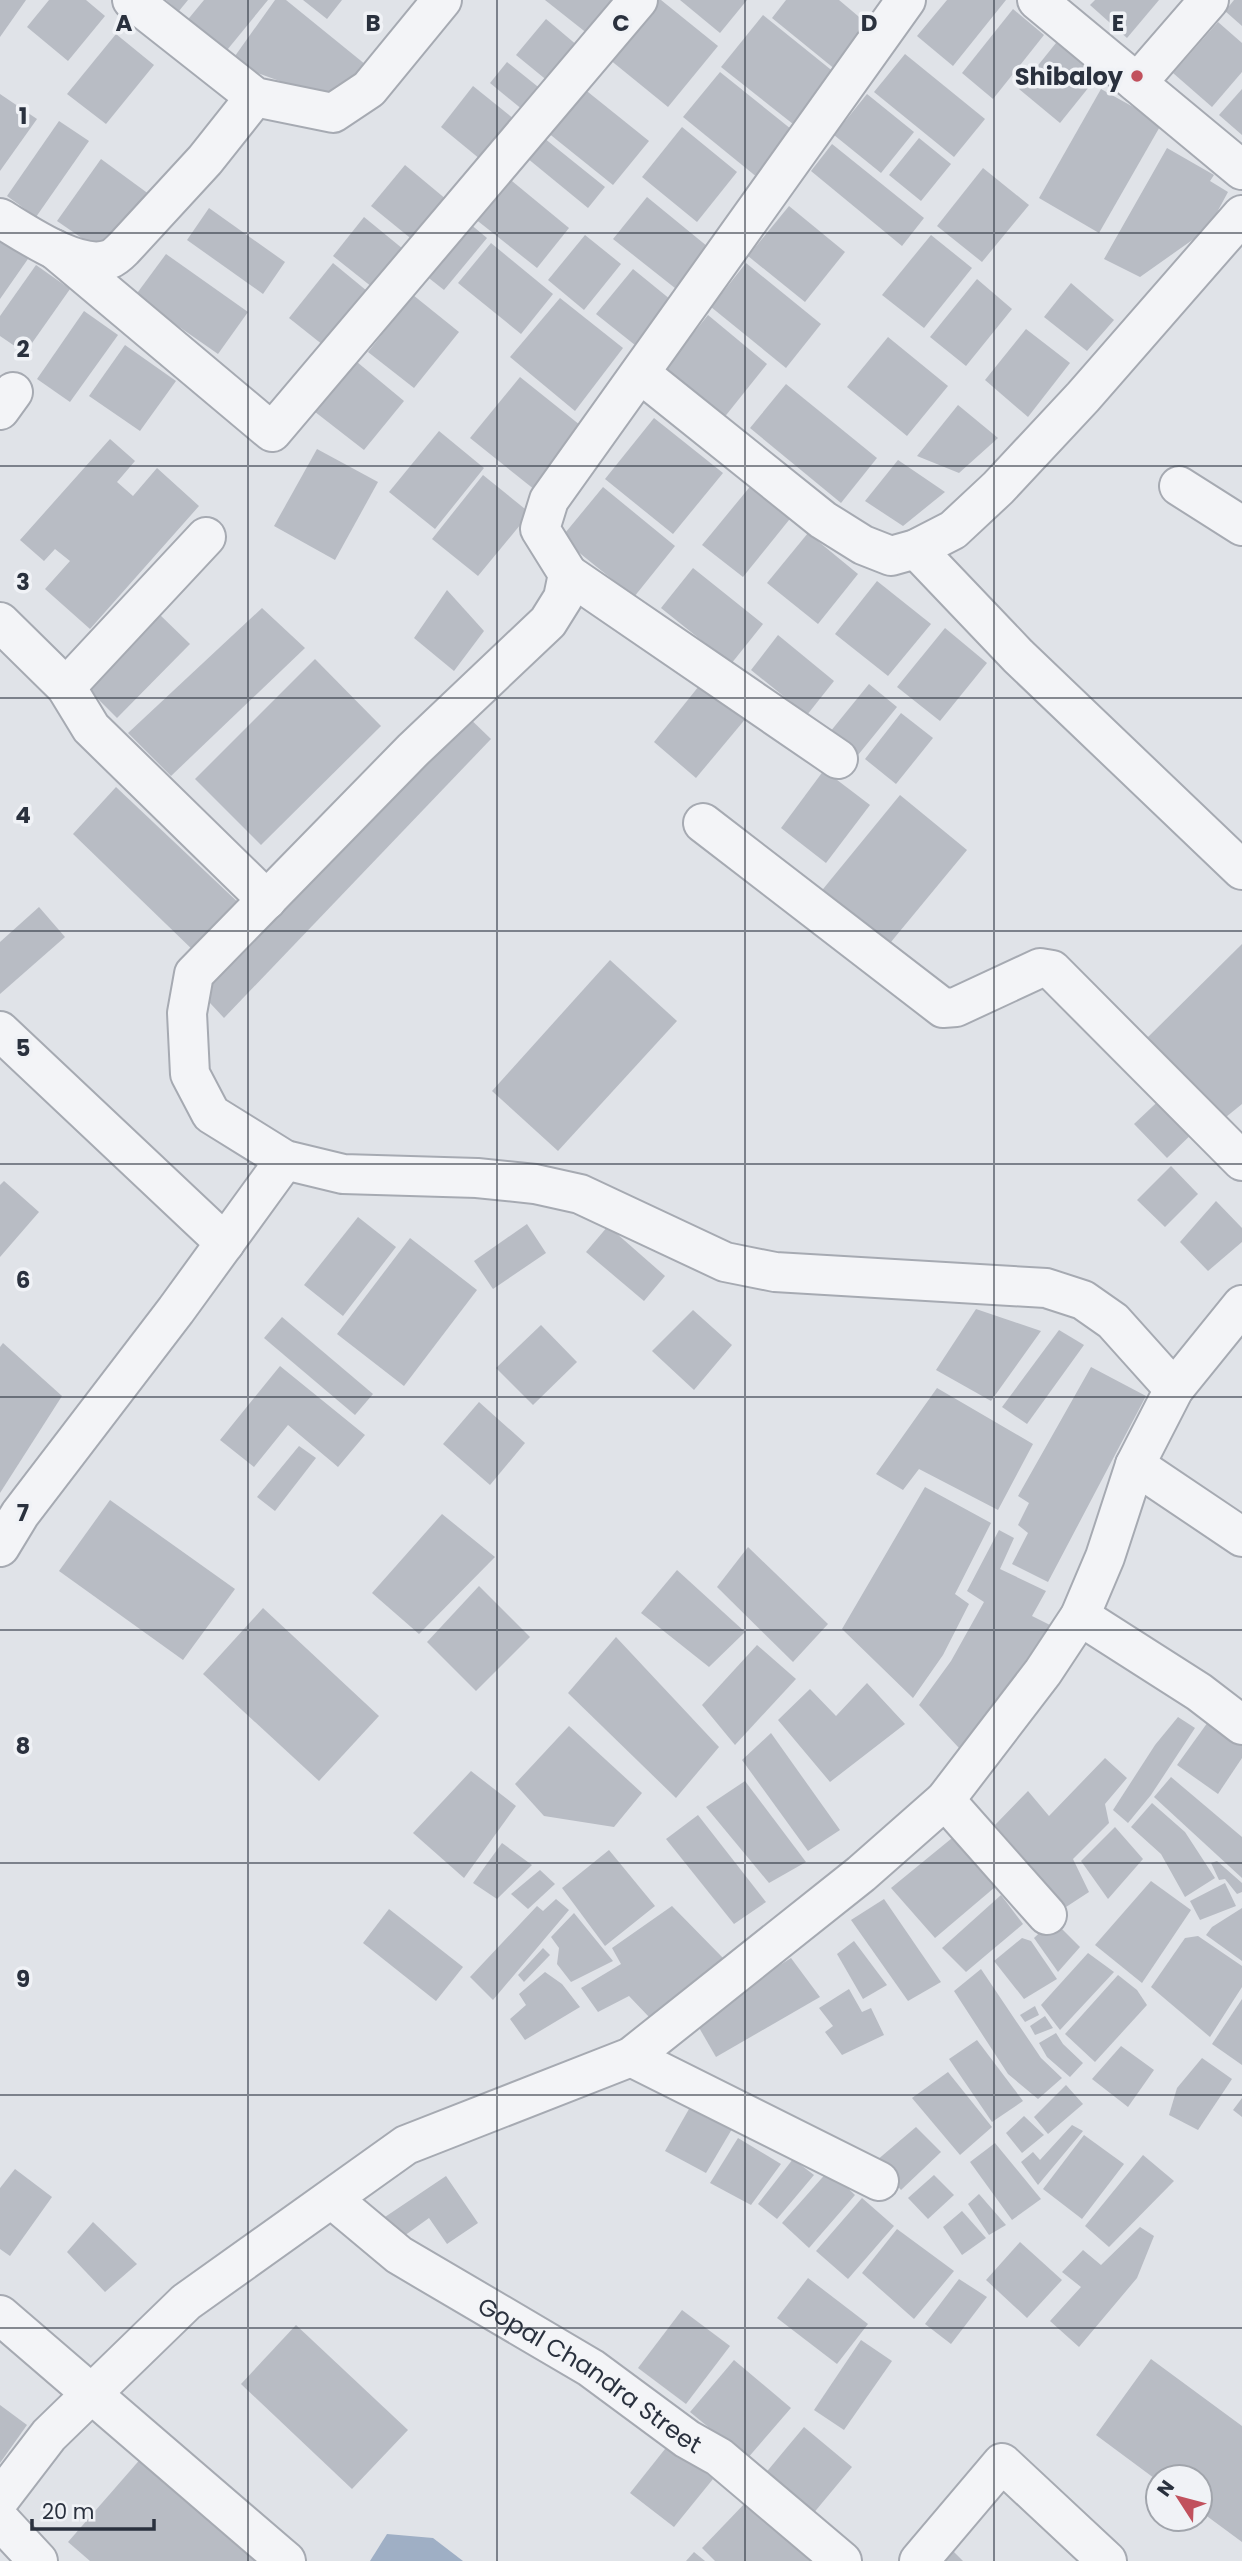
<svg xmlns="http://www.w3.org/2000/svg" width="1242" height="2561" font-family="Poppins,sans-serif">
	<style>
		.water { fill: #9fafc5 }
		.building { fill: #b8bcc4 }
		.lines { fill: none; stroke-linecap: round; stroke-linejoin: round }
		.minor-casing { stroke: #a6aab2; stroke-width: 42 }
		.minor { stroke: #f3f4f7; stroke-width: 38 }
		.grid { fill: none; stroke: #2a313e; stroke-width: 2; stroke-opacity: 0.55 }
		.poi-dot { fill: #c1515d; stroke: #f0f2f6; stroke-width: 2.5 }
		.labels { text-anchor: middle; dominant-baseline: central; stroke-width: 7; stroke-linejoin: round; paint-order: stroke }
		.poi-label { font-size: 24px; font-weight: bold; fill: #2a313e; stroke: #f0f2f6; text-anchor: end }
		.street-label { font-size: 24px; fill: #2a313e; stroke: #f0f2f6 }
		.grid-label { font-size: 23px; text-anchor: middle; font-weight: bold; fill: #2a313e; stroke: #f0f2f6; stroke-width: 7; stroke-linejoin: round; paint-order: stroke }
	</style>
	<rect width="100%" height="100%" fill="#e0e3e8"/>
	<!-- water -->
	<path class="water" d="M387 2534 433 2538 463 2561H370Z"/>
	<!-- building -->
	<g class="building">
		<path d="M0 0H26L0 37Z"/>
		<path d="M49 0H86L105 16 68 61 27 27Z"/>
		<path d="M166 0H188L179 11Z"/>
		<path d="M204 0H268L223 55 185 23Z"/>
		<path d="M275 0H286L371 69 335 101 230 63Z"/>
		<path d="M303 0H342L327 19Z"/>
		<path d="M545 0H616L588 34Z"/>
		<path d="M656 0H661L718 46 668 107 609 59Z"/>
		<path d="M680 0H747L720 33Z"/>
		<path d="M786 0H839L871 27 836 70 772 18Z"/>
		<path d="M947 0H1006L953 66 917 36Z"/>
		<path d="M1095 0H1159L1127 38 1090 5Z"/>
		<path d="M1234 0H1242V26L1225 11Z"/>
		<path d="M1013 9 1044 35 993 99 962 73Z"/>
		<path d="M763 15 840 77 798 128 721 67Z"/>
		<path d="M546 19 578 46 549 82 516 55Z"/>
		<path d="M1218 22 1242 43V72L1212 107 1173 73Z"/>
		<path d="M116 34 154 65 106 124 67 94Z"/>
		<path d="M1060 38 1101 72 1060 123 1019 89Z"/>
		<path d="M905 54 985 119 954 157 874 92Z"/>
		<path d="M507 62 547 94 529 115 490 83Z"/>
		<path d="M720 72 801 137 763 182 683 117Z"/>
		<path d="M473 86 519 123 486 164 441 127Z"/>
		<path d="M583 88 649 141 613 185 547 132Z"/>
		<path d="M1101 89 1162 123 1099 233 1039 198Z"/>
		<path d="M1242 89V135L1219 115Z"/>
		<path d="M0 94 37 119 0 171Z"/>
		<path d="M867 94 914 132 881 173 834 135Z"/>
		<path d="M59 121 89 141 36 217 7 196Z"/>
		<path d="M682 127 737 172 697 222 642 177Z"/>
		<path d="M544 138 605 187 588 208 527 158Z"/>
		<path d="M919 138 951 164 921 201 889 175Z"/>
		<path d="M832 144 924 218 902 246 811 171Z"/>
		<path d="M1167 148 1214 175 1210 181 1228 192 1215 216 1222 219 1140 277 1104 259Z"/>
		<path d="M101 159 157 200 105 254 57 221Z"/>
		<path d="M405 165 447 200 414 241 371 206Z"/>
		<path d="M983 168 1029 205 982 262 937 226Z"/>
		<path d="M507 177 569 228 537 268 474 218Z"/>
		<path d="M647 197 713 251 680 292 613 239Z"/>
		<path d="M789 206 845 252 805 302 748 256Z"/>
		<path d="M209 208 285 262 263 294 187 240Z"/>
		<path d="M364 217 403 249 372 287 333 256Z"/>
		<path d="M463 218 487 238 444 290 420 271Z"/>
		<path d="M0 235 30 256 0 299Z"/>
		<path d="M585 235 621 264 584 310 548 280Z"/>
		<path d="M931 235 972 268 924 328 882 295Z"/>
		<path d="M491 243 553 294 521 334 458 283Z"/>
		<path d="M166 254 248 312 218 354 135 296Z"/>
		<path d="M333 263 367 291 323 345 289 318Z"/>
		<path d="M746 263 821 324 786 368 711 307Z"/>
		<path d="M36 265 70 289 25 353 0 336V316Z"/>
		<path d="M633 269 676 304 640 349 596 314Z"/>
		<path d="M977 279 1012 309 966 366 930 337Z"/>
		<path d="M1071 283 1114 320 1087 351 1044 317Z"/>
		<path d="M413 295 459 332 414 388 368 352Z"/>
		<path d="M560 298 623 348 575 411 510 357Z"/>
		<path d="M84 311 118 335 70 402 37 379Z"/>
		<path d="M708 315 767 364 723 419 663 371Z"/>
		<path d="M1026 329 1070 363 1028 417 985 380Z"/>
		<path d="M888 337 948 386 907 436 847 387Z"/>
		<path d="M125 345 176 381 140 431 89 396Z"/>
		<path d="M351 357 404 401 364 450 310 408Z"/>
		<path d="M520 377 585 429 535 490 470 438Z"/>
		<path d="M786 384 877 458 841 503 750 428Z"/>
		<path d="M958 405 998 438 959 473 917 456Z"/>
		<path d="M654 418 723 473 673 534 605 479Z"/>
		<path d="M439 431 484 468 435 529 389 492Z"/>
		<path d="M110 439 135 461 117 482 133 496 157 468 199 506 90 629 45 589 70 561 55 549 44 561 20 540Z"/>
		<path d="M317 449 378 482 335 560 274 526Z"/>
		<path d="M898 460 945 492 903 526 865 501Z"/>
		<path d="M483 475 530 513 478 576 432 539Z"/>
		<path d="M753 483 793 515 743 577 702 545Z"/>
		<path d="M603 487 675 546 634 597 561 538Z"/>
		<path d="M808 533 858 574 818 624 767 583Z"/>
		<path d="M693 568 763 624 731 664 661 608Z"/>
		<path d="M877 581 931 624 888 676 835 634Z"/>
		<path d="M447 590 484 631 454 671 414 638Z"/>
		<path d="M262 608 305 648 171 776 128 733Z"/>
		<path d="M158 613 190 644 117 718 86 687Z"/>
		<path d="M945 628 987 663 940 721 897 687Z"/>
		<path d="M778 635 834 681 807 715 751 670Z"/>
		<path d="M315 659 381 726 261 845 195 779Z"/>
		<path d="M703 681 747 717 696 778 654 742Z"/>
		<path d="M869 684 897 707 858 755 830 732Z"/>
		<path d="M462 711 491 739 224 1018 197 989Z"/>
		<path d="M901 713 933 738 896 784 865 759Z"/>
		<path d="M824 770 870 805 826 863 781 828Z"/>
		<path d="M116 787 244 908 197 954 73 834Z"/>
		<path d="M900 795 967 850 886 948 819 894Z"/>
		<path d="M39 907 65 937 0 994V942Z"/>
		<path d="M1242 944V1104L1226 1117 1144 1041Z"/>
		<path d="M610 960 677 1021 558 1151 492 1091Z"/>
		<path d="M1169 1091 1201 1125 1167 1158 1134 1124Z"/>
		<path d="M1171 1166 1198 1194 1165 1227 1137 1200Z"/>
		<path d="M4 1181 39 1212 0 1257V1185Z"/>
		<path d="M1216 1201 1242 1228V1242L1208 1271 1180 1242Z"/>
		<path d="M358 1217 396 1247 343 1316 304 1285Z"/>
		<path d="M527 1224 546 1253 493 1289 474 1261Z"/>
		<path d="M608 1226 665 1276 644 1301 586 1252Z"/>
		<path d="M410 1238 477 1290 404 1386 337 1334Z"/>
		<path d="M976 1309 1041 1331 991 1401 936 1370Z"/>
		<path d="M693 1310 732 1345 694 1390 652 1351Z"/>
		<path d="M282 1317 373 1394 355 1415 264 1338Z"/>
		<path d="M541 1325 577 1362 533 1405 496 1368Z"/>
		<path d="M1059 1330 1084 1345 1027 1424 1002 1407Z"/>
		<path d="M3 1343 62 1396 0 1493V1347Z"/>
		<path d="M280 1366 365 1435 338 1467 288 1425 254 1467 220 1440Z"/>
		<path d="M1091 1367 1146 1396 1048 1582 1012 1564 1028 1533 1018 1525 1029 1503 1018 1496Z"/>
		<path d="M937 1388 1033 1444 998 1510 919 1469 903 1490 876 1474Z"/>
		<path d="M479 1402 525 1443 490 1485 443 1444Z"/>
		<path d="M299 1446 316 1458 275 1511 257 1497Z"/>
		<path d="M925 1487 991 1523 955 1594 969 1604 943 1655 913 1698 842 1629Z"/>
		<path d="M110 1500 235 1589 183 1660 59 1571Z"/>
		<path d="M442 1514 495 1557 419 1634 372 1593Z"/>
		<path d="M999 1530 1014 1538 1000 1569 1046 1591 1032 1616 1056 1628 992 1720 959 1748 919 1705 951 1661 984 1602 967 1591Z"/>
		<path d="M748 1547 828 1624 793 1662 717 1587Z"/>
		<path d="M677 1570 745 1632 709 1667 641 1613Z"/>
		<path d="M479 1586 530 1637 476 1691 427 1642Z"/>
		<path d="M263 1608 379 1716 319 1781 203 1674Z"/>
		<path d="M616 1637 719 1747 676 1798 568 1693Z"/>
		<path d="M757 1645 796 1679 735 1745 702 1705Z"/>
		<path d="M867 1683 905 1724 830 1782 778 1720 810 1689 836 1716Z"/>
		<path d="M1178 1717 1195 1728 1151 1795 1128 1823 1113 1810 1155 1745Z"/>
		<path d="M1208 1722 1242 1745V1758L1218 1794 1177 1765Z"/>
		<path d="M569 1726 642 1793 614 1827 544 1816 515 1784Z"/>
		<path d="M771 1733 840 1830 808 1851 742 1760Z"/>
		<path d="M1105 1758 1127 1778 1105 1804 1109 1823 1073 1859 1089 1892 1066 1907 995 1825 1028 1791 1049 1816Z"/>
		<path d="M471 1771 516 1806 464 1878 413 1833Z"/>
		<path d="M1171 1777 1242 1837V1878L1154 1797Z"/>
		<path d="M745 1781 806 1862 769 1883 706 1807Z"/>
		<path d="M1152 1803 1185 1832 1215 1878 1185 1897 1161 1854 1131 1827Z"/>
		<path d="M698 1815 766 1902 734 1924 666 1839Z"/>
		<path d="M1115 1827 1143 1859 1108 1899 1081 1861Z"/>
		<path d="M957 1834 1001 1882 935 1938 891 1888Z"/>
		<path d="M502 1843 532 1865 497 1899 473 1883Z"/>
		<path d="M609 1850 655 1906 605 1946 562 1888Z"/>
		<path d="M1217 1861 1242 1883V1892L1237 1894 1225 1879 1219 1880 1211 1863Z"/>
		<path d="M540 1870 555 1884 528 1909 511 1894Z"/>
		<path d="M1151 1881 1191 1910 1142 1983 1095 1945Z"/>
		<path d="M1225 1883 1236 1906 1200 1920 1190 1901Z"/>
		<path d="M1001 1895 1023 1924 966 1972 942 1948Z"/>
		<path d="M556 1899 569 1910 493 2000 470 1977 537 1906 543 1911Z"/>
		<path d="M884 1899 941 1982 908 2001 851 1920Z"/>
		<path d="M672 1906 723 1958 650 2018 629 1996 598 2012 581 1988 621 1964 612 1948Z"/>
		<path d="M1242 1908V1961L1206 1935 1212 1927Z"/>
		<path d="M389 1909 463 1967 436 2001 363 1943Z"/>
		<path d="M574 1913 613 1961 571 1982 557 1964 559 1948 551 1937Z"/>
		<path d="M1053 1920 1080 1947 1058 1972 1034 1938Z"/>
		<path d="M1198 1936 1242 1966V1987L1210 2037 1151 1987 1185 1938Z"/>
		<path d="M1022 1938 1031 1941 1057 1979 1024 1999 994 1961Z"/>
		<path d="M854 1941 887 1985 863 1999 837 1954Z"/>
		<path d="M543 1948 550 1955 524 1982 518 1975Z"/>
		<path d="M1088 1953 1114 1972 1060 2030 1041 2005Z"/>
		<path d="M791 1958 820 1997 716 2057 694 2019Z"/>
		<path d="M981 1969 1041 2058 1062 2078 1038 2099 1008 2074 954 1991Z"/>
		<path d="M545 1972 562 1984 580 2007 525 2040 510 2019 526 2005 519 1994Z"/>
		<path d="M1118 1975 1137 1990 1147 2005 1095 2062 1065 2034Z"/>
		<path d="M849 1989 862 2012 871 2008 884 2035 842 2055 825 2032 833 2026 819 2008Z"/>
		<path d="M1242 1999V2065L1212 2044Z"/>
		<path d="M1035 2006 1039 2015 1025 2022 1020 2015Z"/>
		<path d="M1045 2016 1053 2028 1035 2035 1030 2026Z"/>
		<path d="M1056 2033 1063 2044 1083 2063 1070 2077 1047 2057 1039 2043Z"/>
		<path d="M977 2040 1023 2101 992 2122 949 2059Z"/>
		<path d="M1121 2046 1154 2070 1128 2107 1092 2079Z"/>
		<path d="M1202 2058 1232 2079 1198 2130 1169 2115 1177 2088Z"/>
		<path d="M948 2072 992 2127 960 2155 912 2098Z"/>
		<path d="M1066 2085 1083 2104 1048 2134 1034 2117Z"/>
		<path d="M1242 2098V2117L1233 2110Z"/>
		<path d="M693 2102 735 2124 706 2173 665 2151Z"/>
		<path d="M1024 2116 1044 2135 1022 2153 1006 2133Z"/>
		<path d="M1072 2125 1083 2131 1038 2185 1021 2162 1033 2152 1040 2160Z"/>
		<path d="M916 2127 941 2152 901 2190 876 2161Z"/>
		<path d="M1084 2135 1124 2164 1082 2219 1043 2189Z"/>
		<path d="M738 2138 781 2164 751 2205 710 2183Z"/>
		<path d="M995 2143 1041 2199 1012 2220 970 2162Z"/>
		<path d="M1143 2155 1174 2181 1109 2247 1085 2226Z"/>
		<path d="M793 2159 814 2175 777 2219 758 2204Z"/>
		<path d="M15 2169 52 2197 10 2256 0 2249V2188Z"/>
		<path d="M829 2170 855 2195 809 2248 782 2223Z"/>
		<path d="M934 2175 954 2195 928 2219 908 2198Z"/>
		<path d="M446 2176 478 2223 447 2244 429 2218 397 2241 382 2219Z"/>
		<path d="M979 2194 1006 2225 989 2235 968 2204Z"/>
		<path d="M862 2198 894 2226 848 2279 816 2251Z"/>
		<path d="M962 2211 986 2238 962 2255 943 2227Z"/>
		<path d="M93 2222 137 2264 105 2292 67 2252Z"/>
		<path d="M1140 2227 1154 2236 1137 2278 1079 2347 1050 2321 1081 2287 1062 2272 1083 2250 1101 2265Z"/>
		<path d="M897 2229 954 2271 914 2319 862 2273Z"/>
		<path d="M1020 2242 1062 2280 1027 2318 986 2280Z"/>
		<path d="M808 2278 868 2324 837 2364 777 2318Z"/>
		<path d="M959 2279 987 2297 951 2344 925 2324Z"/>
		<path d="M682 2310 730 2346 686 2404 638 2368Z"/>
		<path d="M296 2325 408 2430 352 2489 241 2384Z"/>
		<path d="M861 2340 892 2361 844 2430 814 2410Z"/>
		<path d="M1151 2359 1242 2426V2542L1200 2511V2477H1158V2481L1096 2435Z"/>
		<path d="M734 2360 791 2408 747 2459 690 2412Z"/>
		<path d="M0 2405 27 2425 0 2463Z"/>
		<path d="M804 2427 852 2467 812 2515 764 2475Z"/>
		<path d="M669 2444 713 2479 674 2527 630 2493Z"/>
		<path d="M143 2456 263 2561H90L68 2542Z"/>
		<path d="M747 2501 811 2561H715L702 2548Z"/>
		<path d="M953 2551 963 2561H944Z"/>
		<path d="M694 2552 705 2561H686Z"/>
	</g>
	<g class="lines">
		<!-- minor casing -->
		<g class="minor-casing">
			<g id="minor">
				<path d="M132 0 255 97 333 113 369 89 442 0"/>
				<path d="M906 0 549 500 540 529 568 574 563 598 548 622 413 750 194 974 187 1013 190 1074 211 1114 285 1160 343 1174 477 1178 535 1184 580 1194 725 1262 775 1272 1046 1288 1083 1300 1113 1321 1174 1389"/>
				<path d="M1037 0 1242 170"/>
				<path d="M1137 83 1209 0"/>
				<path d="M0 218C25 233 79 271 110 259 115 257 120 252 123 249L205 160 255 97"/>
				<path d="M54 249 272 432 638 0"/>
				<path d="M641 374 823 520 863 545 891 556 916 549 953 530 998 488 1083 397 1242 215"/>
				<path d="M0 410 13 392"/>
				<path d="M1179 486 1242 526"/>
				<path d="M916 549 1018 656 1242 870"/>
				<path d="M568 574 838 759"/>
				<path d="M0 622 66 687 91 728 267 900"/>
				<path d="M66 687 206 537"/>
				<path d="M703 823 943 1008 956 1007 1040 968 1052 970 1242 1161"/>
				<path d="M0 1031 225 1243"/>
				<path d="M1135 1465 1242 1537"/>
				<path d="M0 1547 20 1514 176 1310 285 1160"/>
				<path d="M1080 1616 1199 1692 1242 1725"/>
				<path d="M945 1800 1047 1915"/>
				<path d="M631 2057 879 2181"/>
				<path id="s1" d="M332 2199 399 2255 591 2368 687 2439 719 2457 842 2561"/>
				<path d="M0 2315 286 2561"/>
				<path d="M0 2499 49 2435 186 2302 406 2145 631 2057 861 1874 945 1800 1043 1672 1080 1616 1105 1557 1135 1465 1174 1389 1242 1305"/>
				<path d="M0 2520 38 2561"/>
				<path d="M919 2561 1002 2463 1107 2561"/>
			</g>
		</g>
		<!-- minor -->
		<use href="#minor" class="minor"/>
	</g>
	<!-- grid -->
	<path class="grid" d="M248 0V2561M497 0V2561M745 0V2561M994 0V2561M0 233H1242M0 466H1242M0 698H1242M0 931H1242M0 1164H1242M0 1397H1242M0 1630H1242M0 1863H1242M0 2095H1242M0 2328H1242"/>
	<!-- markers -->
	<circle class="poi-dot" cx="1137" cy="76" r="7"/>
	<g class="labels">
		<!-- poi labels -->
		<g class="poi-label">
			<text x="1123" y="76">Shibaloy</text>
		</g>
		<!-- street labels -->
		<g class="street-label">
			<text stroke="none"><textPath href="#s1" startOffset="313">Gopal Chandra Street</textPath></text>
		</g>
	</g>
	<g class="grid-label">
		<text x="124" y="31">A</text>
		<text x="373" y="31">B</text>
		<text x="621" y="31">C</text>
		<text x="869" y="31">D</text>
		<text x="1118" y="31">E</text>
		<text x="23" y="124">1</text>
		<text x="23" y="357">2</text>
		<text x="23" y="590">3</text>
		<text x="23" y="823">4</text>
		<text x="23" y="1056">5</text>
		<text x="23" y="1288">6</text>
		<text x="23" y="1521">7</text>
		<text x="23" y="1754">8</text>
		<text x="23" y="1987">9</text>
	</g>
	<!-- north arrow -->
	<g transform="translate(1179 2498) rotate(306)"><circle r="33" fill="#f0f2f6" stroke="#a1a5ac" stroke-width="2"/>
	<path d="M0-5L12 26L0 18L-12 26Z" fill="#c1515d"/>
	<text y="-10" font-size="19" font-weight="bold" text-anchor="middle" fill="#2a313e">N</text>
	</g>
	<!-- scale -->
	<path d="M32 2519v10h122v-10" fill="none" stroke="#2a313e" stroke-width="3.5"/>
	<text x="42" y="2519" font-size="21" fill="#2a313e" stroke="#f0f2f6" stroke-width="5" paint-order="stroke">20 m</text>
</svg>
